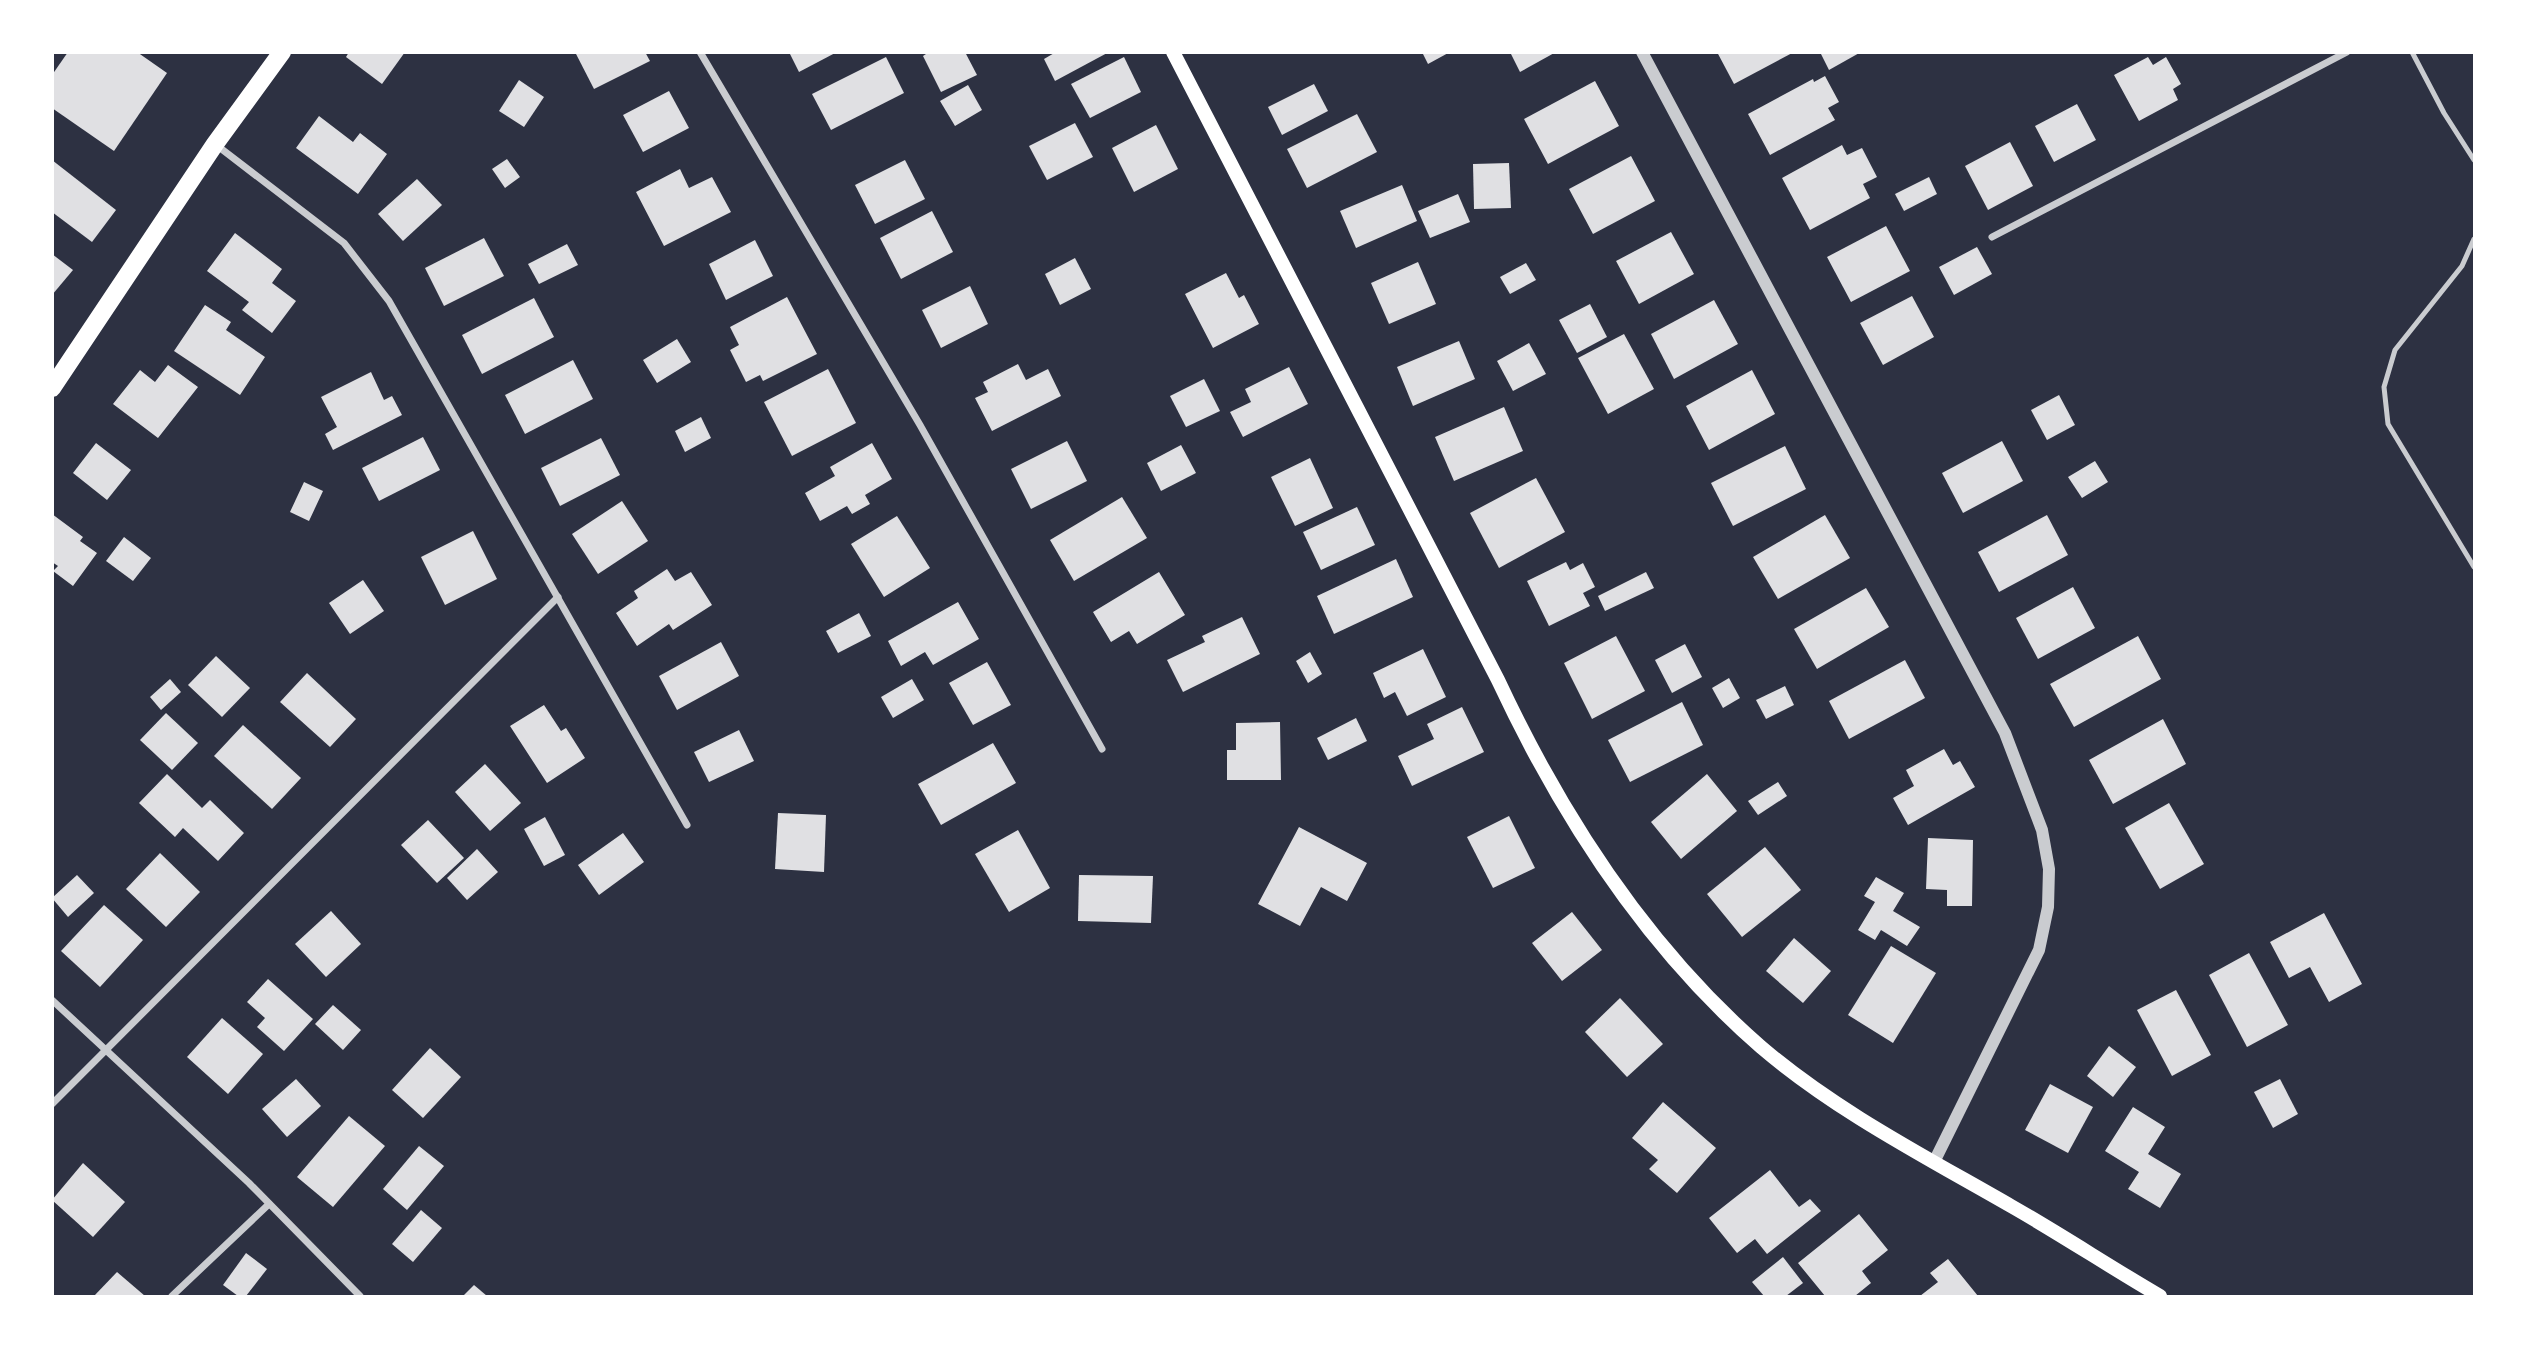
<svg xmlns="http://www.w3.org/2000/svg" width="2527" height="1349" font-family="'Times New Roman',serif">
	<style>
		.building { fill: #e0e0e3 }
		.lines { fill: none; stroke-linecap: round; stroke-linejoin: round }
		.service { stroke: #caccd0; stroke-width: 5 }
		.minor { stroke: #caccd0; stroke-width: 7 }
		.tertiary { stroke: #caccd0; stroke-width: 12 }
		.secondary { stroke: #fff; stroke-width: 14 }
		.primary { stroke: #fff; stroke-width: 18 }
	</style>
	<rect width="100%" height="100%" fill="#2d3142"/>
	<!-- building -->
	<g class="building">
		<path d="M68 52H137L167 73 114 151 52 108V75Z"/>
		<path d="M349 52H405L382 84 346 57Z"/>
		<path d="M575 52H645L650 61 594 89Z"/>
		<path d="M789 52H837L799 72Z"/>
		<path d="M929 52H965L977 75 941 92 923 56Z"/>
		<path d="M1056 52H1109L1055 81 1044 59Z"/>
		<path d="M1422 52H1450L1428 64Z"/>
		<path d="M1510 52H1556L1520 72Z"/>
		<path d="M1717 52H1794L1734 84Z"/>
		<path d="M1820 52H1861L1829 70Z"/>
		<path d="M886 57 904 93 831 130 812 94Z"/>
		<path d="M1124 57 1141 92 1090 118 1071 84Z"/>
		<path d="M2148 57 2153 65 2166 57 2181 84 2173 89 2178 100 2139 121 2114 75Z"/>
		<path d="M1825 76 1839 102 1828 108 1835 120 1770 155 1748 114 1813 79 1814 82Z"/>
		<path d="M519 80 544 97 524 127 499 111Z"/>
		<path d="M1595 81 1619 126 1548 164 1524 119Z"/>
		<path d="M1314 84 1328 111 1282 135 1268 107Z"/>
		<path d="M968 85 982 110 955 126 940 101Z"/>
		<path d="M669 91 689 128 643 152 623 115Z"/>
		<path d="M2077 104 2096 140 2054 162 2035 126Z"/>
		<path d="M1357 114 1377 152 1307 188 1287 149Z"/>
		<path d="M319 116 353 142 360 133 387 154 358 194 296 148Z"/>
		<path d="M1075 123 1093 157 1047 180 1029 146Z"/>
		<path d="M1156 125 1178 169 1134 192 1112 148Z"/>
		<path d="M2010 142 2033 186 1988 210 1965 166Z"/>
		<path d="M1842 145 1847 155 1862 148 1877 177 1863 184 1870 198 1810 230 1782 178Z"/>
		<path d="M1631 156 1655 201 1593 234 1569 189Z"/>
		<path d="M507 159 520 177 505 188 492 169Z"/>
		<path d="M52 160 116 210 92 242 52 212Z"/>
		<path d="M905 160 925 199 875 224 855 185Z"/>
		<path d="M1509 163 1511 208 1474 209 1473 164Z"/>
		<path d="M680 169 689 188 712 177 731 212 664 246 636 192Z"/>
		<path d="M1929 177 1937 194 1904 211 1895 194Z"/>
		<path d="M417 179 442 205 403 241 378 214Z"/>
		<path d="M1402 185 1417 221 1356 248 1340 211Z"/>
		<path d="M1458 194 1470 222 1430 238 1418 211Z"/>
		<path d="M932 211 953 252 901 279 880 238Z"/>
		<path d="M1886 226 1910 271 1851 302 1827 257Z"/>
		<path d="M1671 232 1694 274 1639 304 1616 261Z"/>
		<path d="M235 233 282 269 272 283 296 301 272 333 242 310 249 302 207 271Z"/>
		<path d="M484 238 504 276 444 306 425 268Z"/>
		<path d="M755 240 773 276 726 300 709 264Z"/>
		<path d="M567 244 578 265 539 284 528 264Z"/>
		<path d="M1977 247 1992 274 1954 295 1939 267Z"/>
		<path d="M52 254 73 270 52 295Z"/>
		<path d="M1075 258 1091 289 1060 305 1045 274Z"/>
		<path d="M1418 262 1436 304 1389 324 1371 283Z"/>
		<path d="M1526 263 1536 280 1510 294 1500 277Z"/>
		<path d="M1226 273 1239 298 1244 295 1259 324 1213 348 1185 294Z"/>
		<path d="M970 286 988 324 941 348 922 310Z"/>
		<path d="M1912 296 1934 337 1883 365 1860 323Z"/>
		<path d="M787 297 817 354 763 381 760 375 746 382 730 350 739 345 730 327Z"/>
		<path d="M534 298 554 337 482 374 462 335Z"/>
		<path d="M1714 300 1738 344 1674 379 1651 334Z"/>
		<path d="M1590 304 1607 337 1577 353 1559 320Z"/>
		<path d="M205 305 231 322 226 330 265 357 240 395 174 351Z"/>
		<path d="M1624 334 1654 389 1608 414 1578 358Z"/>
		<path d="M677 339 691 362 657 383 643 360Z"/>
		<path d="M1459 341 1475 379 1413 406 1397 367Z"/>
		<path d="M1529 343 1546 374 1513 391 1497 361Z"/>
		<path d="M573 360 593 399 525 434 505 395Z"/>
		<path d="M1018 364 1026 380 1048 369 1061 396 992 431 975 398 988 392 983 382Z"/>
		<path d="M168 365 198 387 158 438 113 404 140 370 155 382Z"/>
		<path d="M1289 367 1308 404 1243 437 1230 412 1251 402 1245 389Z"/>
		<path d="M828 369 856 423 792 456 764 402Z"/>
		<path d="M1752 370 1775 414 1709 450 1686 406Z"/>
		<path d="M371 372 384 400 392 396 402 415 333 450 325 434 337 427 321 397Z"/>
		<path d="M1204 379 1220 411 1186 427 1170 396Z"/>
		<path d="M2059 395 2075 425 2047 440 2031 410Z"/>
		<path d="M1504 407 1523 451 1454 481 1435 437Z"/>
		<path d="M701 417 711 438 685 452 675 431Z"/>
		<path d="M423 437 440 470 379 501 362 468Z"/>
		<path d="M601 438 620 475 560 506 541 468Z"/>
		<path d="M1067 441 1087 481 1031 509 1011 469Z"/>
		<path d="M2002 441 2023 481 1963 513 1942 473Z"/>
		<path d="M96 443 131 470 107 500 73 473Z"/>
		<path d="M872 443 892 479 865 495 870 504 852 514 847 506 820 521 805 493 835 476 830 467Z"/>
		<path d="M1181 445 1196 473 1161 491 1147 463Z"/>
		<path d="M1785 446 1806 489 1733 526 1711 483Z"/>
		<path d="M1310 458 1333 508 1295 526 1271 477Z"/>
		<path d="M2095 461 2108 482 2082 498 2068 477Z"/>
		<path d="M1536 478 1565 532 1499 568 1470 513Z"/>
		<path d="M304 482 323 491 309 521 290 512Z"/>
		<path d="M1122 497 1147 538 1074 581 1050 540Z"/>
		<path d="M622 501 648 541 598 574 572 534Z"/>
		<path d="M1357 507 1375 545 1321 570 1303 532Z"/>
		<path d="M52 514 83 537 80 541 97 553 73 586 53 571 58 566 52 562Z"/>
		<path d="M1825 515 1850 558 1778 599 1753 557Z"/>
		<path d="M2047 515 2068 555 1999 592 1978 552Z"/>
		<path d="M897 516 930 568 884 597 851 544Z"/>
		<path d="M473 531 497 579 445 605 421 557Z"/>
		<path d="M124 537 151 558 133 581 106 561Z"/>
		<path d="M1396 559 1413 597 1334 634 1317 596Z"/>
		<path d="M1566 562 1570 570 1583 563 1595 587 1583 593 1590 606 1549 626 1527 581Z"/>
		<path d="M667 569 675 581 691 572 712 605 673 630 669 624 637 646 616 613 638 598 634 591Z"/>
		<path d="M1159 572 1185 615 1137 644 1129 631 1111 642 1093 612Z"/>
		<path d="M1646 572 1654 588 1605 611 1598 596Z"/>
		<path d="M363 580 384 611 350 634 329 603Z"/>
		<path d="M2073 587 2095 628 2038 659 2016 618Z"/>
		<path d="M1866 588 1889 627 1817 669 1794 629Z"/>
		<path d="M958 602 979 639 933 665 925 652 901 666 888 641Z"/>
		<path d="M859 613 871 636 838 653 826 631Z"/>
		<path d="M1242 617 1260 654 1183 692 1167 660 1205 642 1202 636Z"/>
		<path d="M1616 636 1645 691 1592 719 1564 663Z"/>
		<path d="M2138 636 2161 679 2074 727 2050 684Z"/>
		<path d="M721 642 739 676 677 710 659 676Z"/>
		<path d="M1685 644 1702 677 1672 693 1655 660Z"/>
		<path d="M1423 649 1446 697 1407 716 1395 692 1384 698 1373 673Z"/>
		<path d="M1310 652 1322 674 1308 683 1296 661Z"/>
		<path d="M216 656 250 688 222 717 188 685Z"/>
		<path d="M1905 660 1925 698 1849 739 1829 701Z"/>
		<path d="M987 662 1011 705 973 725 949 683Z"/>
		<path d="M307 673 356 719 330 747 280 702Z"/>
		<path d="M1729 678 1740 698 1723 708 1712 688Z"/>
		<path d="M170 679 181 692 161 710 150 697Z"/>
		<path d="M912 679 924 700 893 718 881 697Z"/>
		<path d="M1785 686 1794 705 1766 719 1756 700Z"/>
		<path d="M1682 702 1703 745 1630 782 1608 740Z"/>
		<path d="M544 705 561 731 566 728 585 758 547 783 510 726Z"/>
		<path d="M1462 707 1484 752 1412 786 1398 756 1434 739 1427 724Z"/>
		<path d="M166 713 198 743 172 770 140 740Z"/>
		<path d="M1356 718 1367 741 1328 760 1317 738Z"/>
		<path d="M2163 719 2186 764 2113 804 2089 760Z"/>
		<path d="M1280 722 1281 780H1227V750H1236V723Z"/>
		<path d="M243 725 301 778 272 809 214 756Z"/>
		<path d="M739 730 754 761 709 782 694 752Z"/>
		<path d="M993 743 1016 783 941 825 918 784Z"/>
		<path d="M1944 749 1953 765 1960 761 1975 787 1908 825 1893 798 1914 786 1906 770Z"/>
		<path d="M485 764 521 803 490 831 455 792Z"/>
		<path d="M167 774 202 808 210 800 244 833 218 861 183 828 175 837 139 803Z"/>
		<path d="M1707 774 1737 811 1681 859 1651 822Z"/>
		<path d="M1778 782 1787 796 1758 815 1748 801Z"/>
		<path d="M2169 803 2204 864 2160 889 2125 828Z"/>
		<path d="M778 813 826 815 824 872 775 869Z"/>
		<path d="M1509 816 1535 868 1493 888 1467 837Z"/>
		<path d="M545 817 565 855 544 866 524 829Z"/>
		<path d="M428 820 464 858 437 883 401 845Z"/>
		<path d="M1299 827 1367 863 1347 901 1321 887 1300 926 1258 904Z"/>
		<path d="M1018 830 1050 888 1009 912 975 854Z"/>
		<path d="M623 833 644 862 599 895 578 865Z"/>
		<path d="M1928 838 1973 840 1972 906H1947V890L1926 889Z"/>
		<path d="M1765 847 1801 890 1742 937 1707 894Z"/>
		<path d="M477 849 498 872 467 900 447 878Z"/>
		<path d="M160 853 200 892 166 927 126 889Z"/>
		<path d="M77 875 94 893 68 917 52 898Z"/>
		<path d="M1079 875 1153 876 1151 923 1078 921Z"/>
		<path d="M1876 877 1904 893 1893 911 1920 927 1907 946 1881 930 1875 940 1858 930 1875 902 1864 896Z"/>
		<path d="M104 905 143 940 100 987 61 951Z"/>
		<path d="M331 911 361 944 326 977 295 944Z"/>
		<path d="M1572 912 1602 950 1562 981 1532 943Z"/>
		<path d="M2324 913 2362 984 2329 1002 2310 967 2289 978 2270 942Z"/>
		<path d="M1794 938 1831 971 1803 1003 1766 971Z"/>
		<path d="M1891 946 1936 973 1893 1043 1848 1015Z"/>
		<path d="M2249 953 2288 1025 2247 1047 2209 975Z"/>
		<path d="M268 979 313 1019 284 1051 257 1027 265 1018 247 1002Z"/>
		<path d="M2176 990 2211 1055 2172 1076 2137 1010Z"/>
		<path d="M1620 998 1663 1044 1627 1077 1585 1032Z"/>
		<path d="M333 1005 361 1030 343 1050 315 1024Z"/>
		<path d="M222 1018 263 1054 228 1094 187 1057Z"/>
		<path d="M2109 1046 2136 1067 2113 1097 2087 1076Z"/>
		<path d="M430 1048 461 1077 423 1118 392 1090Z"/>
		<path d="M296 1079 321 1106 287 1137 262 1109Z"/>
		<path d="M2280 1079 2298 1114 2273 1128 2254 1092Z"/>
		<path d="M2050 1084 2093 1107 2068 1153 2025 1130Z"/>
		<path d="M1663 1102 1716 1148 1677 1193 1649 1169 1658 1160 1632 1138Z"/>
		<path d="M2133 1107 2165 1127 2148 1154 2181 1174 2160 1208 2128 1189 2139 1172 2105 1151Z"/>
		<path d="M349 1116 385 1146 333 1207 297 1177Z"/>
		<path d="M419 1146 444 1166 407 1210 383 1189Z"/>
		<path d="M83 1163 125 1202 93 1237 52 1200Z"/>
		<path d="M1770 1170 1799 1207 1810 1199 1821 1211 1767 1254 1755 1239 1737 1253 1709 1218Z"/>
		<path d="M421 1210 442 1228 413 1262 392 1244Z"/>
		<path d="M1859 1214 1888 1250 1862 1271 1871 1283 1855 1296H1825L1798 1263Z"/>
		<path d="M246 1253 267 1269 246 1296H238L223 1285Z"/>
		<path d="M1783 1257 1803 1283 1786 1296H1764L1752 1282Z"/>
		<path d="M1948 1259 1978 1296H1920L1938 1282 1930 1273Z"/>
		<path d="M117 1272 145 1296H94Z"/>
		<path d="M474 1285 487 1296H463Z"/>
	</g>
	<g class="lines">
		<!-- service -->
		<g class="service">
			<path d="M2412 52 2444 113 2474 160"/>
			<path d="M2474 239 2462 266 2395 350 2384 387 2388 424 2474 567"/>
		</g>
		<!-- minor -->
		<g class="minor">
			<path d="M700 52 920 425 1102 749"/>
			<path d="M215 144 344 243 389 301 687 825"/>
			<path d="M1992 237 2347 52"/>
			<path d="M52 1000 249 1183 360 1296"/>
			<path d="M52 1104 558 597"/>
			<path d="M172 1296 269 1204"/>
		</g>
		<!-- tertiary -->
		<path class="tertiary" d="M1642 52 2005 733 2042 830 2049 869 2048 907 2039 950 1934 1162"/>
		<!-- secondary -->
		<path class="secondary" d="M1173 52 1498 680C1562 817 1646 947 1761 1047 1836 1111 1926 1157 2011 1206 2062 1235 2110 1267 2160 1296"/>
		<!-- primary -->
		<path class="primary" d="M52 388 215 144 282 52"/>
	</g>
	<!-- border -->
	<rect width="2527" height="1349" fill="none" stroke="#ffffff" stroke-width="108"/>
</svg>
